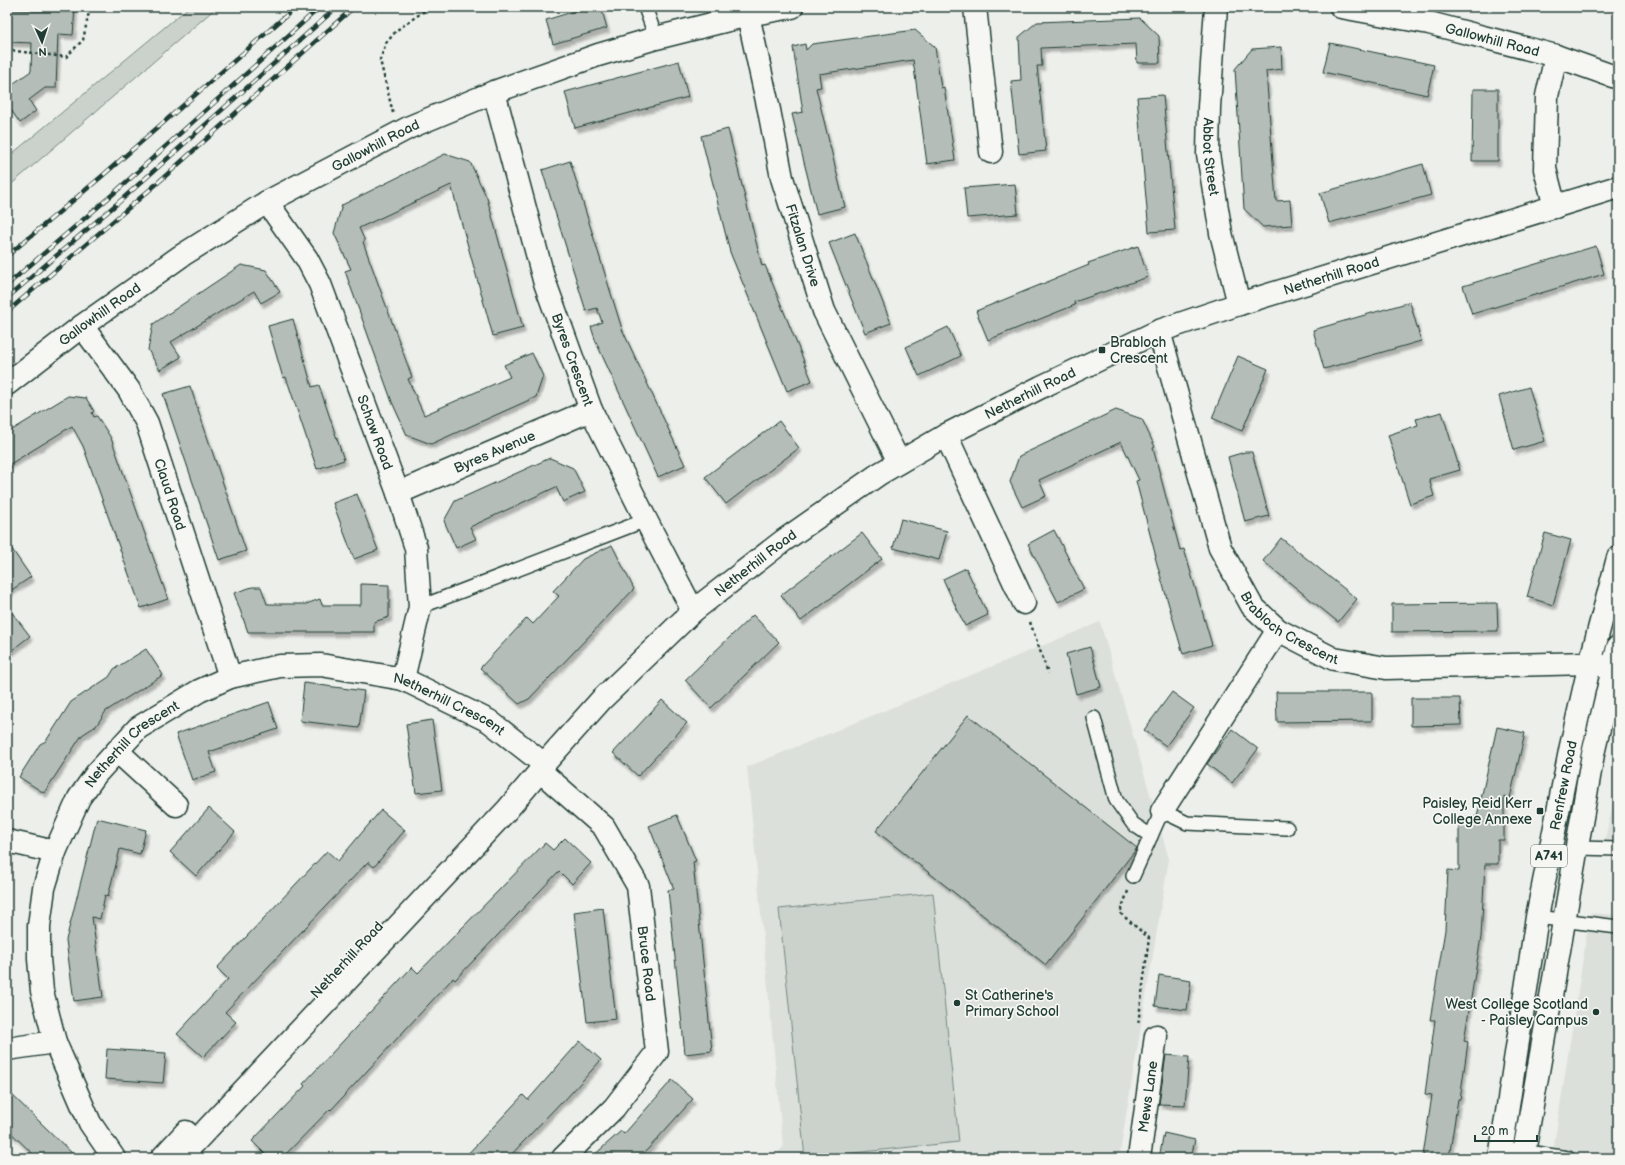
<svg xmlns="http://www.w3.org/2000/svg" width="1625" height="1165" font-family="'Balsamiq Sans',sans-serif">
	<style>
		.built { fill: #dce0db }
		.green { fill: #cbd2cc; stroke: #758880 }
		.building { fill: #b4bdb8; stroke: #1f3d34; filter: url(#shadow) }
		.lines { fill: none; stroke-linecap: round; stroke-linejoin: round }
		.lane-casing { stroke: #1f3d34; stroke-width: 16 }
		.street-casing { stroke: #1f3d34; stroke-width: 25 }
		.primary-casing { stroke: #1f3d34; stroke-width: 25 }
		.path { stroke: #1f3d34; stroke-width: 2.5; stroke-dasharray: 3 3; stroke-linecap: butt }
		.lane { stroke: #f6f6f2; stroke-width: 13 }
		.street { stroke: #f6f6f2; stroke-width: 22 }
		.primary { stroke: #f6f6f2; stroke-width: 22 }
		.rail-casing { stroke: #1f3d34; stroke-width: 4.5 }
		.rail { stroke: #f6f6f2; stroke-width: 3; stroke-dasharray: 9; stroke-linecap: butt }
		.poi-dot { fill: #1f3d34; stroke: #f6f6f2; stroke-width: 1.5 }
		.labels { text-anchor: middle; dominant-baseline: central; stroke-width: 3.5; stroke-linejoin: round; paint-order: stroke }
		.shield { fill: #f6f6f2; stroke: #60746d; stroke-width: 1 }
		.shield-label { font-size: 13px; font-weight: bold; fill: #1f3d34 }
		.street-label { font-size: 14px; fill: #1f3d34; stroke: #f6f6f2 }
		.poi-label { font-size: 14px; fill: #1f3d34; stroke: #f6f6f2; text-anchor: start }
	</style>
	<defs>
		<filter id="shadow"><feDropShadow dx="2.5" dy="4.5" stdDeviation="1" flood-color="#0004"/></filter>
	</defs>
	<rect width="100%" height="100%" fill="#edefea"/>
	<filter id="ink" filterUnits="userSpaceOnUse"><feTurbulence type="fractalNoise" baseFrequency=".025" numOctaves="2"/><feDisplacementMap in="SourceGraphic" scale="8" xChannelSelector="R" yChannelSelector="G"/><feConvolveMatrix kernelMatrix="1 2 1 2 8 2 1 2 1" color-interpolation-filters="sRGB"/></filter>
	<g filter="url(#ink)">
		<!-- built -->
		<g class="built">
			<path d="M1100 622 1169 859 1119 1158H773L783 1147 747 767Z"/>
			<path d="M1618 783V852H1602Z"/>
			<path d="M1590 913 1618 915V1158H1552Z"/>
		</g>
		<!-- green -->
		<g class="green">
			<path d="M189 7H217L7 188V158Z"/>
			<path d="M933 893 959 1142 805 1158 779 909Z"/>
		</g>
		<!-- building -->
		<g class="building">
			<path d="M51 7H75L73 35 58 34 56 88H45L29 100 36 111 20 123 7 104V88L31 71 32 43 9 42 10 10 51 11Z"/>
			<path d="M574 7H601L607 28 553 44 546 20 575 11Z"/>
			<path d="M1140 18 1159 36 1160 63H1137L1136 44 1041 48 1042 66H1037L1046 151 1019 154 1011 81 1021 80 1019 37 1037 22Z"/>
			<path d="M915 30 935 47 941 88 944 87 955 160 927 164 913 60 819 74 821 87 816 88 845 207 817 214 792 114 803 112 793 47 805 44 806 50 812 44Z"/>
			<path d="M1330 43 1434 65 1427 95 1323 72Z"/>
			<path d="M1281 47 1282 69 1266 71 1276 201 1290 200 1292 225 1263 227 1244 209 1235 69 1252 49Z"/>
			<path d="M679 61 688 97 575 128 565 92Z"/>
			<path d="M1473 89H1498V161H1472Z"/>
			<path d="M1163 95 1175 230 1149 232 1137 97Z"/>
			<path d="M728 129 762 266 765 265 812 381 787 391 730 252 701 136Z"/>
			<path d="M445 154 470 162 487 198 523 328 493 336 451 185 359 228 365 241 363 242 412 377 408 379 424 415 510 377 504 365 532 353 543 376 536 397 431 444 407 435 392 402 345 271 351 269 334 233 342 205Z"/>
			<path d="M570 161 622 329 685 465 658 477 596 342 591 327 602 322 597 308 586 311 542 170Z"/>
			<path d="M1423 164 1431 195 1329 223 1320 193Z"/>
			<path d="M1015 184 1018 214 967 218 964 188Z"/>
			<path d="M855 233 891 323 865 333 829 243Z"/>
			<path d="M1138 246 1148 277 1074 302 1075 305 988 340 976 311 1089 265 1088 263Z"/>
			<path d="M1596 246 1604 274 1472 314 1463 286Z"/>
			<path d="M241 265 266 270 280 292 261 303 254 291 171 342 181 357 160 370 148 350 153 324Z"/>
			<path d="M1410 302 1421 341 1324 369 1313 330Z"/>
			<path d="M293 319 312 387 319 385 344 460 317 469 286 377 283 378 268 326Z"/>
			<path d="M948 327 961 356 919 376 906 347Z"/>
			<path d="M1238 356 1268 369 1242 431 1212 418Z"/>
			<path d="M190 386 246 551 219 560 163 394Z"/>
			<path d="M1529 387 1545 441 1514 450 1499 396Z"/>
			<path d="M68 396 86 398 94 411 92 413 94 417 97 416 111 438 168 599 141 608 83 446 72 426 7 466V433Z"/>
			<path d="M1116 410 1142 419 1155 447 1153 448 1180 550 1184 549 1212 645 1183 654 1155 557H1156L1136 481 1139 480 1121 442 1039 480 1046 496 1022 507 1010 482 1019 456Z"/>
			<path d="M1442 412 1460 470 1429 479 1434 496 1410 504 1388 435 1418 425 1416 419Z"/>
			<path d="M779 421 799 448 726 504 705 477Z"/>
			<path d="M1245 452H1252L1269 516 1245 522 1228 457Z"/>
			<path d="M550 458 573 468 585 492 563 502 556 487 470 527 476 539 456 548 444 521 455 501Z"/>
			<path d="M357 494 378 550 354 559 333 503Z"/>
			<path d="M901 519 947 531 939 560 893 548Z"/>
			<path d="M1054 530 1084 589 1058 602 1028 544Z"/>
			<path d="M862 533 882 559 801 621 781 595Z"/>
			<path d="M1545 533 1571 540 1553 605 1527 597Z"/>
			<path d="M1281 538 1357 599 1338 622 1263 561Z"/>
			<path d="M7 542 31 577 7 593Z"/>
			<path d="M612 545 634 589 529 699 519 704 480 668 527 618 533 624 559 596 553 591 583 559Z"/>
			<path d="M966 568 988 615 965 626 943 579Z"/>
			<path d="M361 584 389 585V617L374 622V632H248L234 593 252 587H261L267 604H306L320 599 322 605H361Z"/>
			<path d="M1497 603 1498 631 1392 632V604Z"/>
			<path d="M7 606 30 636 7 654Z"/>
			<path d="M753 615 779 642 711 708 685 680Z"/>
			<path d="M1090 647 1101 687 1076 694 1066 654Z"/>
			<path d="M146 649 163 675 106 711 96 726 82 735 44 793 19 777 40 744 46 741 71 702 109 677 114 669Z"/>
			<path d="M304 683 364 691 359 728 300 721Z"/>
			<path d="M1172 692 1194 708 1166 746 1144 730Z"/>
			<path d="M1276 692H1372V721L1277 722Z"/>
			<path d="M1411 698H1460L1461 725 1411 726Z"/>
			<path d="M662 700 687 723 638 776 613 753Z"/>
			<path d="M269 702 278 729 209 752 216 772 192 780 176 734Z"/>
			<path d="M968 715 1137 848 1046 965 876 831Z"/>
			<path d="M432 720 442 790 416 793 406 724Z"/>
			<path d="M1497 727 1525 733 1510 798 1504 797V840H1498V864H1485L1481 937 1464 1041 1468 1042 1460 1099H1458L1449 1158 1423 1156 1432 1095 1425 1094 1435 1020H1430L1445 930 1448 870 1459 871V817H1477Z"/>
			<path d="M1232 729 1258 749 1232 783 1207 764Z"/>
			<path d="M209 808 235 832 196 876 170 852Z"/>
			<path d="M381 810 405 830 374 867 368 862 225 1012 236 1022 203 1057 177 1034 228 979 217 968 327 851 338 861Z"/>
			<path d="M677 815 696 861 693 862 712 1051 685 1054 668 890 674 889 649 826Z"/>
			<path d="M97 818 146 830 140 854 120 849 108 896 105 895 100 919 92 917 103 997 74 1001 66 940Z"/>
			<path d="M565 838 591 863 572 884 559 871 455 980 453 978 331 1110 330 1109 282 1158H269L252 1141 305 1086 303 1084 412 967 418 973 545 843 553 850Z"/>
			<path d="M603 908 616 1019 587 1022 574 912Z"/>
			<path d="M1159 975 1191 980 1187 1010 1155 1006Z"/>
			<path d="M580 1041 601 1060 564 1101 563 1100 508 1158H464L523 1095 528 1100Z"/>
			<path d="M107 1049 166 1053 163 1083 105 1079Z"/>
			<path d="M1166 1055 1189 1057 1185 1105 1159 1104Z"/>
			<path d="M672 1080 693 1099 648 1149 638 1158H591L621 1131 624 1134Z"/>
			<path d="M7 1090 77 1158H37L7 1129Z"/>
			<path d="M1164 1133 1195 1140 1191 1158H1159Z"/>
		</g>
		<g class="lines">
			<!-- lane casing -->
			<g class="lane-casing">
				<g id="lane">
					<path d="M645 7 656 38"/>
					<path d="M420 607 646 520"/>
					<path d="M1094 718 1116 800 1133 824 1151 836"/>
					<path d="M1578 848 1618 849"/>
					<path d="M1133 876 1162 811 1187 823 1287 828"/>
					<path d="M1537 917 1618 927"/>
					<path d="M1502 1148 1568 1158"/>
				</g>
			</g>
			<!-- street casing -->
			<g class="street-casing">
				<g id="street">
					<path d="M975 7 991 152"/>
					<path id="s1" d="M1216 7 1209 107 1208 154 1221 233 1239 304"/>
					<path id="s2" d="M1341 7 1429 23 1556 56 1618 78"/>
					<path id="s3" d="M748 15 769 110 782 178 824 311 899 462"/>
					<path id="s4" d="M494 92 544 280 591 410 646 520 693 611"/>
					<path id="s5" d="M267 202 307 259 320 284 398 493 416 548 420 607 403 679"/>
					<path d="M1555 207 1545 169 1547 96 1556 56"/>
					<path id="s6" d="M82 326 129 390 147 423 230 677"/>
					<path id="s7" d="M1159 331 1220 548 1252 606 1278 630 1334 659 1386 668 1590 663 1613 668"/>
					<path id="s8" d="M7 384 82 326 181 256 267 202 410 127 494 92 598 55 656 38 748 15 792 7"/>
					<path d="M946 435 1024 603"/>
					<path id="s9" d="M398 493 591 410"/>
					<path d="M117 751 176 805"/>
					<path id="s10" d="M540 771 604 827 638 886 657 1052 614 1108 563 1158"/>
					<path d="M1162 811 1278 630"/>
					<path d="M7 841 55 852"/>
					<path d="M7 1049 55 1042"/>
					<path id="s11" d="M114 1158 90 1123 55 1042 42 991 39 959V926L44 888 55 852 79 798 96 774 138 728 199 691 230 677 280 666 321 665 403 679 489 721 544 764"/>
					<path d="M162 1158 186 1132"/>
					<path id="s12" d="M180 1158 507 810 540 771 544 764 602 699 693 611 783 541 879 474 946 435 1041 387 1159 331 1239 304 1618 187"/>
					<path id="s13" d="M1139 1158 1156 1036"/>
				</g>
			</g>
			<!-- primary casing -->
			<g class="primary-casing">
				<g id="primary">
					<path id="s14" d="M1500 1158 1537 917 1571 746 1590 663 1618 558"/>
					<path d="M1523 1158 1593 754 1618 647"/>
				</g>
			</g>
			<!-- path -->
			<g class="path">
				<path d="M7 47 15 51 66 57 83 40 90 7"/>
				<path d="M393 113 380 60 386 43 397 30 430 7"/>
				<path d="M1030 622 1048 673"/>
				<path d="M1128 891 1120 913 1149 938 1138 1025"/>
			</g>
			<!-- lane -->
			<use href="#lane" class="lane"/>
			<!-- street -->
			<use href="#street" class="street"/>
			<!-- primary -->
			<use href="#primary" class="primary"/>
			<!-- rail casing -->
			<g class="rail-casing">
				<g id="rail">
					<path d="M7 256 101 177 296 7"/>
					<path d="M7 285 113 194 320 7"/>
					<path d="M7 298 119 202 337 7"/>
					<path d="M7 312 153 187 354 7"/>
				</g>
			</g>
			<!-- rail -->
			<use href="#rail" class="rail"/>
		</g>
	</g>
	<!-- markers -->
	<g class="poi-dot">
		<rect x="1098" y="346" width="8" height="8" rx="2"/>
		<rect x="1536" y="807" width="8" height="8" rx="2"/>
		<circle cx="957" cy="1003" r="4"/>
		<circle cx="1596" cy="1012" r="4"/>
	</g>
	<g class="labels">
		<!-- shield labels -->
		<rect class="shield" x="1531" y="845" width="36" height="22" rx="3"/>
		<g class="shield-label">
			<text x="1549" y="856">A741</text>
		</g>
		<!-- street labels -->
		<g class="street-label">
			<text stroke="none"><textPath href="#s2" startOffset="155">Gallowhill Road</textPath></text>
			<text stroke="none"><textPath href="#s8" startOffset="440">Gallowhill Road</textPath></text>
			<text stroke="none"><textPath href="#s1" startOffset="150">Abbot Street</textPath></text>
			<text stroke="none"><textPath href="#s3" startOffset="237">Fitzalan Drive</textPath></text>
			<text stroke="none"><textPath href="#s12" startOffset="1477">Netherhill Road</textPath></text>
			<text stroke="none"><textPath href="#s8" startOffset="116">Gallowhill Road</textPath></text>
			<text stroke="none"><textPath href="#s4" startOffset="279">Byres Crescent</textPath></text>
			<text stroke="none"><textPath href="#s12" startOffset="1153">Netherhill Road</textPath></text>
			<text stroke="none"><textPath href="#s5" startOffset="256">Schaw Road</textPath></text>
			<text stroke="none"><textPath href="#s9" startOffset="105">Byres Avenue</textPath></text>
			<text stroke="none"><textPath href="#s6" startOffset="192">Claud Road</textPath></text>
			<text stroke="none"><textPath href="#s12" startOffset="829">Netherhill Road</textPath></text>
			<text stroke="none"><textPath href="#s7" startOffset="335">Brabloch Crescent</textPath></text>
			<text stroke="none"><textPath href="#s11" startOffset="808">Netherhill Crescent</textPath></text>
			<text stroke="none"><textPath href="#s11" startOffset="460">Netherhill Crescent</textPath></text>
			<text stroke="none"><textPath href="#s14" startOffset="378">Renfrew Road</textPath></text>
			<text transform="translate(347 960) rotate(-47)">Netherhill Road</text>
			<text stroke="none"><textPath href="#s10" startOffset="231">Bruce Road</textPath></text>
			<text stroke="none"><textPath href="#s13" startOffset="62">Mews Lane</textPath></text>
		</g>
		<!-- poi labels -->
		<g class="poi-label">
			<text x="1110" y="342">Brabloch<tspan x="1110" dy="16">Crescent</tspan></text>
			<text x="1532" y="803" text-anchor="end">Paisley, Reid Kerr<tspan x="1532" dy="16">College Annexe</tspan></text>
			<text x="965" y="995">St Catherine's<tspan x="965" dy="16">Primary School</tspan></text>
			<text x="1588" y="1004" text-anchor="end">West College Scotland<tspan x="1588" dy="16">- Paisley Campus</tspan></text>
		</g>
	</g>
	<!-- margin -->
	<rect width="1625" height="1165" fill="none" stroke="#f6f6f2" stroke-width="24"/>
	<rect x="12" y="12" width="1601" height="1141" fill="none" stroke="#1f3d34" stroke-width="1.5" filter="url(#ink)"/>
	<!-- north arrow -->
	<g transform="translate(42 42) rotate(177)" stroke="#f6f6f2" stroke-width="3" paint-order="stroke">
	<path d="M0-3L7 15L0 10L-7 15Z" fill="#1f3d34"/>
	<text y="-6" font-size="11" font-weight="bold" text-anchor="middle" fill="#1f3d34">N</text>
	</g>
	<!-- scale -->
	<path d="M1475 1135v6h62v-6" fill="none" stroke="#1f3d34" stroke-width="2"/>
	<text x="1481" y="1135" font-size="12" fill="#1f3d34" stroke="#f6f6f2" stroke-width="3" paint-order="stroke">20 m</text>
</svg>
